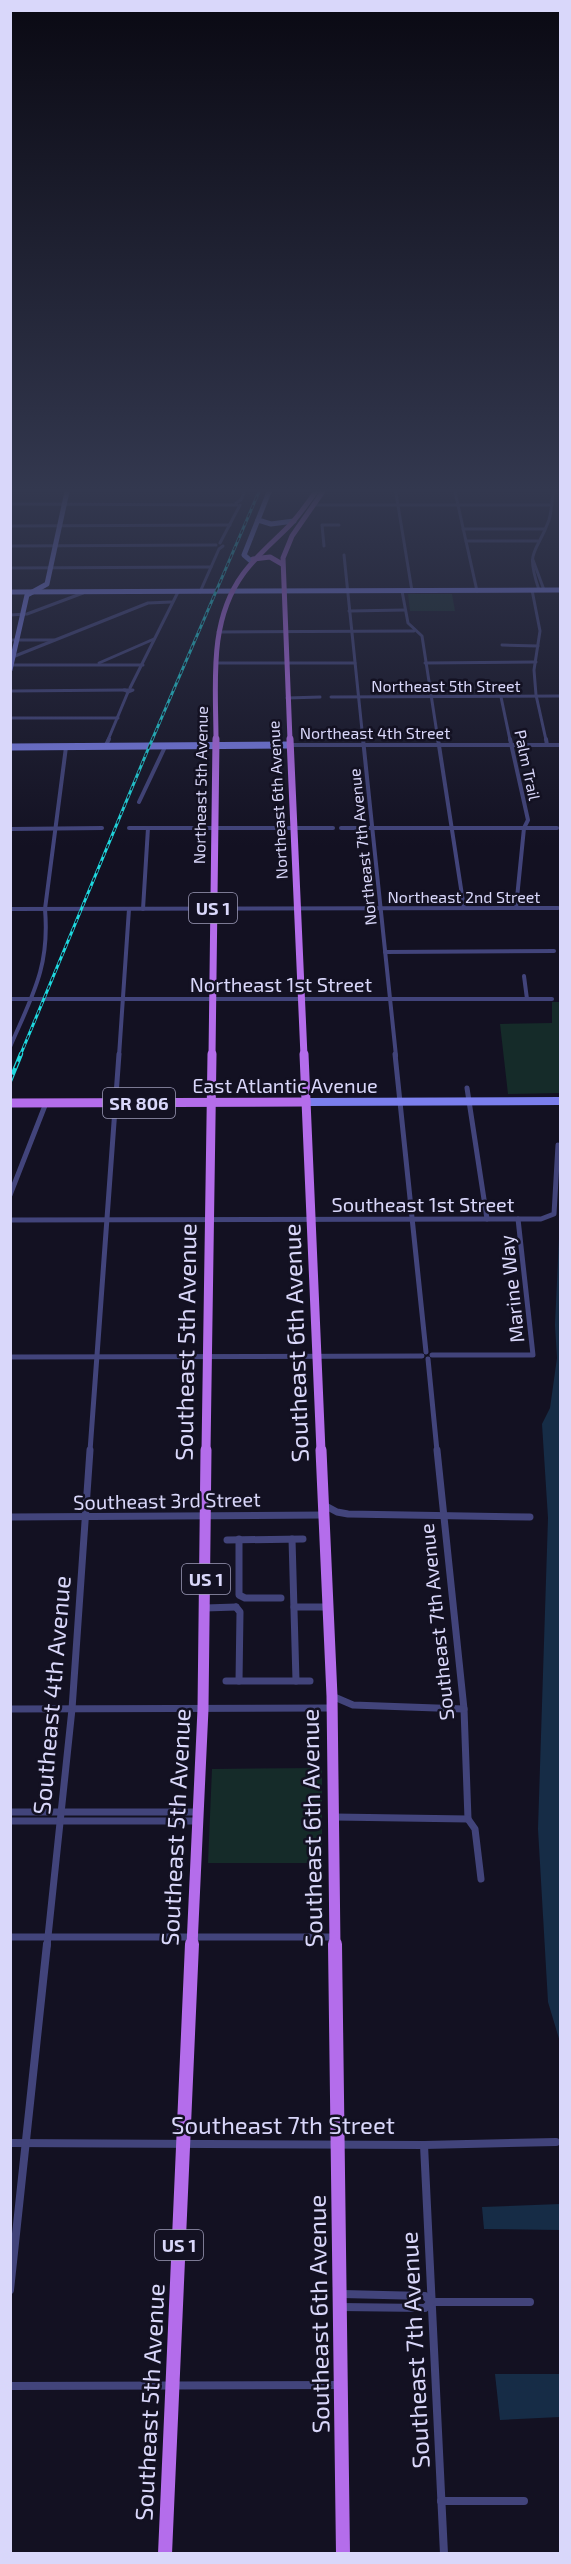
<svg xmlns="http://www.w3.org/2000/svg" width="571" height="2564" font-family="'Exo 2',sans-serif">
	<style>
		.green { fill: #152b29 }
		.water { fill: #162c46 }
		.lines { fill: none; stroke-linecap: round; stroke-linejoin: round }
		.street-far4 { stroke: #42447b; stroke-width: 3 }
		.street-far3 { stroke: #42447b; stroke-width: 4 }
		.street-far2 { stroke: #42447b; stroke-width: 5 }
		.street-far1 { stroke: #42447b; stroke-width: 7 }
		.street { stroke: #42447b; stroke-width: 8 }
		.secondary-far2 { stroke: #7b7fed; stroke-width: 5 }
		.secondary-far1 { stroke: #7b7fed; stroke-width: 7 }
		.secondary { stroke: #7b7fed; stroke-width: 8 }
		.primary-far4 { stroke: #b46deb; stroke-width: 5 }
		.primary-far3 { stroke: #b46deb; stroke-width: 7 }
		.primary-far2 { stroke: #b46deb; stroke-width: 9 }
		.primary-far1 { stroke: #b46deb; stroke-width: 11 }
		.primary { stroke: #b46deb; stroke-width: 14 }
		.rail-far1-casing { stroke: #1ed8de; stroke-width: 3 }
		.rail-casing { stroke: #1ed8de; stroke-width: 4.5 }
		.rail-far1 { stroke: #131122; stroke-width: 1.5; stroke-dasharray: 4.5; stroke-linecap: butt }
		.rail { stroke: #131122; stroke-width: 2; stroke-dasharray: 7; stroke-linecap: butt }
		.labels { text-anchor: middle; dominant-baseline: central; stroke-width: 5; stroke-linejoin: round; paint-order: stroke }
		.far-street-label { font-size: 16px; fill: #d9d7fa; stroke: #131122 }
		.shield { fill: #131122; stroke: #9e9cb9; stroke-width: 1.5 }
		.shield-label { font-size: 18px; font-weight: bold; fill: #d9d7fa }
		.street-label { font-size: 20px; fill: #d9d7fa; stroke: #131122 }
		.near-street-label { font-size: 24px; fill: #d9d7fa; stroke: #131122 }
	</style>
	<rect width="100%" height="100%" fill="#131122"/>
	<!-- green -->
	<g class="green">
		<path d="M408 594H452L455 611H410Z"/>
		<path d="M552 1002H560V1093L508 1094 500 1024 552 1023Z"/>
		<path d="M322 1768V1863H208L212 1769Z"/>
	</g>
	<!-- water -->
	<g class="water">
		<path d="M560 1216V2042L548 2002 538 1829 548 1518 542 1424 550 1408 557 1358 555 1325Z"/>
		<path d="M560 2204V2230L484 2229 482 2207Z"/>
		<path d="M495 2374H560V2417L500 2420Z"/>
	</g>
	<g class="lines">
		<!-- street-far4 -->
		<g class="street-far4">
			<path d="M395 487 412 591"/>
			<path d="M454 487 477 591"/>
			<path d="M236 503 241 500 246 487"/>
			<path d="M10 504 237 505"/>
			<path d="M314 505H552"/>
			<path d="M10 526 230 525"/>
			<path d="M463 529H545"/>
			<path d="M466 541H538"/>
			<path d="M220 543 240 505"/>
			<path d="M10 546 216 545"/>
			<path d="M324 546 322 525H339"/>
			<path d="M344 555 363 740"/>
			<path d="M533 560 544 590"/>
			<path d="M10 568 211 567"/>
			<path d="M532 590 540 631 534 670 536 695 546 740"/>
			<path d="M539 590C525 548 536 556 549 520 552 510 552 497 554 487"/>
			<path d="M402 591 408 623 422 636 438 740"/>
			<path d="M200 592 219 549 223 546"/>
			<path d="M349 611 405 610"/>
			<path d="M10 615 27 614 83 593"/>
			<path d="M218 632 414 631"/>
			<path d="M10 640H54"/>
			<path d="M502 645 538 646"/>
			<path d="M10 658 148 603 171 602"/>
			<path d="M99 663 154 639"/>
			<path d="M217 663H355"/>
			<path d="M425 663 536 662"/>
			<path d="M12 665H143"/>
			<path d="M130 688 178 592"/>
			<path d="M124 690H133L128 692Z"/>
			<path d="M10 691 125 690"/>
			<path d="M331 697 560 696"/>
			<path d="M501 697 510 740"/>
			<path d="M287 698 320 697"/>
			<path d="M10 718H118"/>
			<path d="M108 740 128 692"/>
		</g>
		<!-- street-far3 -->
		<g class="street-far3">
			<path d="M363 739 396 1056"/>
			<path d="M438 739 464 908"/>
			<path d="M510 739 528 820 524 828 516 908"/>
			<path d="M546 739 547 745"/>
			<path d="M289 745H560"/>
			<path d="M105 747 109 739"/>
			<path d="M139 802 165 747"/>
			<path d="M129 828H333"/>
			<path d="M341 828H557"/>
			<path d="M10 829 102 828"/>
			<path d="M10 909 558 908"/>
			<path d="M143 909 148 828"/>
			<path d="M385 952 554 951"/>
			<path d="M524 976 527 999"/>
			<path d="M10 999H552"/>
			<path d="M10 1047C32 996 50 967 45 909L66 747"/>
			<path d="M119 1056 129 909"/>
		</g>
		<!-- street-far2 -->
		<g class="street-far2">
			<path d="M395 1054 426 1352"/>
			<path d="M467 1088 487 1219"/>
			<path d="M10 1195 46 1103"/>
			<path d="M10 1220 541 1219 554 1214 558 1145"/>
			<path d="M432 1355H533L518 1219"/>
			<path d="M10 1357 422 1356"/>
			<path d="M428 1359 437 1451"/>
			<path d="M90 1451 119 1054"/>
		</g>
		<!-- street-far1 -->
		<g class="street-far1">
			<path d="M437 1450 464 1709 468 1819 475 1829 481 1879"/>
			<path d="M324 1505 337 1512 348 1514 530 1517"/>
			<path d="M10 1517 324 1515"/>
			<path d="M239 1539V1595L245 1598H281"/>
			<path d="M292 1539 296 1681"/>
			<path d="M227 1540 303 1539"/>
			<path d="M236 1607 240 1612 239 1681"/>
			<path d="M294 1607H328"/>
			<path d="M205 1608 236 1607"/>
			<path d="M226 1681H310"/>
			<path d="M332 1696 353 1705 464 1709"/>
			<path d="M10 1709 332 1708"/>
			<path d="M10 1812H197"/>
			<path d="M335 1817 468 1819"/>
			<path d="M10 1821H198"/>
			<path d="M10 1937H335"/>
			<path d="M47 1946 72 1709 90 1450"/>
		</g>
		<!-- street -->
		<g class="street">
			<path d="M10 2143 424 2145 556 2142"/>
			<path d="M424 2145 444 2554"/>
			<path d="M10 2290 47 1944"/>
			<path d="M342 2294 425 2296 431 2302H530"/>
			<path d="M340 2307 425 2308 431 2302"/>
			<path d="M10 2386 339 2385"/>
			<path d="M441 2501H524"/>
		</g>
		<!-- secondary-far2 -->
		<g class="secondary-far2">
			<path d="M258 520 271 524 294 521"/>
			<path d="M251 561 244 555 271 487"/>
			<path d="M10 592 560 590"/>
			<path d="M10 670 27 595 47 584 68 487"/>
		</g>
		<!-- secondary-far1 -->
		<path class="secondary-far1" d="M10 747 289 745"/>
		<!-- secondary -->
		<path class="secondary" d="M306 1102 560 1101"/>
		<!-- primary-far4 -->
		<g class="primary-far4">
			<path d="M253 559 270 557 282 564"/>
			<path d="M216 740C216 684 208 622 243 574 255 557 273 542 288 527 300 515 309 501 319 487"/>
			<path d="M290 740 283 558 292 536 326 487"/>
		</g>
		<!-- primary-far3 -->
		<g class="primary-far3">
			<path d="M290 739 304 1056"/>
			<path d="M212 1056 216 739"/>
		</g>
		<!-- primary-far2 -->
		<g class="primary-far2">
			<path d="M304 1054 321 1451"/>
			<path d="M10 1103 306 1102"/>
			<path d="M206 1451 212 1054"/>
		</g>
		<!-- primary-far1 -->
		<g class="primary-far1">
			<path d="M321 1450 332 1696 335 1946"/>
			<path d="M192 1946 203 1709 206 1450"/>
		</g>
		<!-- primary -->
		<g class="primary">
			<path d="M335 1944 343 2554"/>
			<path d="M165 2554 192 1944"/>
		</g>
		<!-- rail-far1 casing -->
		<g class="rail-far1-casing">
			<path id="rail-far1" d="M20 1056 149 747 261 487"/>
		</g>
		<!-- rail casing -->
		<g class="rail-casing">
			<path id="rail" d="M10 1081 21 1054"/>
		</g>
		<!-- rail-far1 -->
		<use href="#rail-far1" class="rail-far1"/>
		<!-- rail -->
		<use href="#rail" class="rail"/>
	</g>
	<!-- sky -->
	<linearGradient id="sky" x2="0" y2="1"><stop stop-color="#0a0913"/><stop offset="0.58" stop-color="#33384f"/><stop offset="1" stop-color="#33384f" stop-opacity="0"/></linearGradient>
	<rect width="571" height="846" fill="url(#sky)"/>
	<g class="labels">
		<!-- far-street labels -->
		<g class="far-street-label">
			<text x="446" y="685">Northeast 5th Street</text>
			<text x="375" y="732">Northeast 4th Street</text>
			<text transform="translate(528 765) rotate(78)">Palm Trail</text>
			<text transform="translate(200 785) rotate(-89)">Northeast 5th Avenue</text>
			<text transform="translate(277 800) rotate(-93)">Northeast 6th Avenue</text>
			<text transform="translate(362 847) rotate(-96)">Northeast 7th Avenue</text>
			<text x="464" y="896">Northeast 2nd Street</text>
		</g>
		<!-- shield labels -->
		<g class="shield">
			<rect x="189" y="893" width="48" height="30" rx="4.5"/>
			<rect x="103" y="1088" width="72" height="30" rx="4.5"/>
			<rect x="182" y="1564" width="48" height="30" rx="4.5"/>
			<rect x="155" y="2230" width="48" height="30" rx="4.5"/>
		</g>
		<g class="shield-label">
			<text x="213" y="908">US 1</text>
			<text x="139" y="1103">SR 806</text>
			<text x="206" y="1579">US 1</text>
			<text x="179" y="2245">US 1</text>
		</g>
		<!-- street labels -->
		<g class="street-label">
			<text x="281" y="984">Northeast 1st Street</text>
			<text x="285" y="1085">East Atlantic Avenue</text>
			<text x="423" y="1204">Southeast 1st Street</text>
			<text transform="translate(511 1289) rotate(-96)">Marine Way</text>
			<text transform="translate(167 1500) rotate(-1)">Southeast 3rd Street</text>
			<text transform="translate(436 1622) rotate(-96)">Southeast 7th Avenue</text>
		</g>
		<!-- near-street labels -->
		<g class="near-street-label">
			<text transform="translate(185 1342) rotate(-89)">Southeast 5th Avenue</text>
			<text transform="translate(295 1343) rotate(-92)">Southeast 6th Avenue</text>
			<text transform="translate(51 1695) rotate(-85)">Southeast 4th Avenue</text>
			<text transform="translate(175 1827) rotate(-87)">Southeast 5th Avenue</text>
			<text transform="translate(311 1828) rotate(-91)">Southeast 6th Avenue</text>
			<text x="283" y="2124">Southeast 7th Street</text>
			<text transform="translate(318 2314) rotate(-91)">Southeast 6th Avenue</text>
			<text transform="translate(414 2350) rotate(-93)">Southeast 7th Avenue</text>
			<text transform="translate(149 2402) rotate(-87)">Southeast 5th Avenue</text>
		</g>
	</g>
	<!-- border -->
	<rect width="571" height="2564" fill="none" stroke="#d9d7fa" stroke-width="24"/>
</svg>
